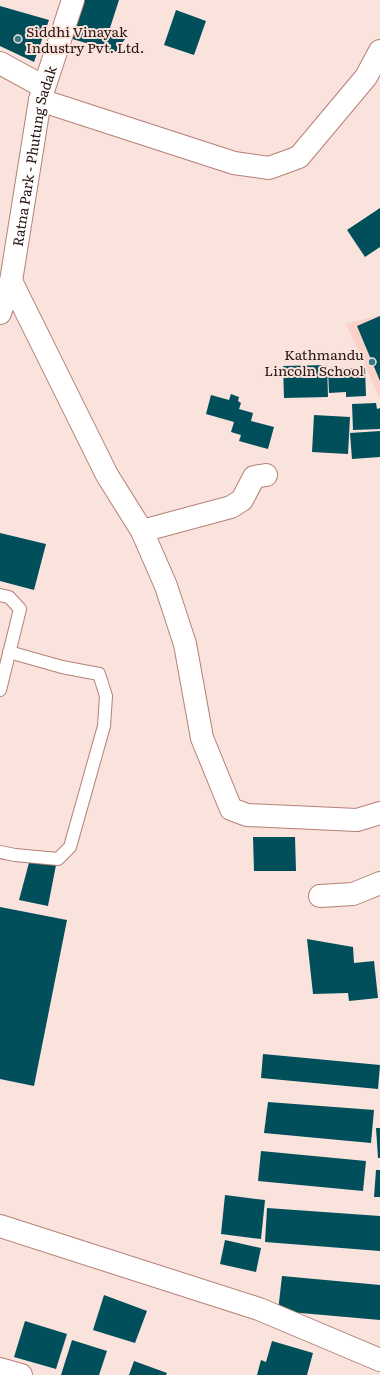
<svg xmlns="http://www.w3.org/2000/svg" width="380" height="1375" font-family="Literata,serif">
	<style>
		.built { fill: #fad2ca }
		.building { fill: #004f5b }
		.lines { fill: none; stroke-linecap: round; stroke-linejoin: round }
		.service-casing { stroke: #b58075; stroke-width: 14 }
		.minor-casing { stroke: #b58075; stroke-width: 24 }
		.tertiary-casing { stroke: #b58075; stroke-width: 24 }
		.service { stroke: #fff; stroke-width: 12 }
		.minor { stroke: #fff; stroke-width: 22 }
		.tertiary { stroke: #fff; stroke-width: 22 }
		.poi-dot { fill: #347a87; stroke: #fae2dd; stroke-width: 1.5 }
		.labels { text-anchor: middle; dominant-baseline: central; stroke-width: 4; stroke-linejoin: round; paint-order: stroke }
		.poi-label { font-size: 14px; fill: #291511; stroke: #fae2dd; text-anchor: start }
		.street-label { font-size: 14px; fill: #291511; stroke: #fae2dd }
	</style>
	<rect width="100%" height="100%" fill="#fae2dd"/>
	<!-- built -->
	<path class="built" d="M380 315V399L346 324Z"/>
	<!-- building -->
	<g class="building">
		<path d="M81 0H119L109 31 125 39 116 52 69 38Z"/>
		<path d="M0 6 49 20 34 62 0 46Z"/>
		<path d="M176 10 206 21 194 55 164 45Z"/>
		<path d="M380 208V247L365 257 347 230Z"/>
		<path d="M380 316V381L357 326Z"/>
		<path d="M327 365 328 397 284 398 283 366Z"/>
		<path d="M365 368 366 396 346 397V392L329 393 328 369Z"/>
		<path d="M231 394 239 397 238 401 241 403 239 409 253 413 251 421 274 427 268 449 239 441 241 435 231 432 234 422 206 414 211 395 229 400Z"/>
		<path d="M376 403 377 409 380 408V429L353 430 352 404Z"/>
		<path d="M314 415 350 417 348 454 312 452Z"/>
		<path d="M380 431V457L352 459 350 433Z"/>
		<path d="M0 533 46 544 34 590 0 581Z"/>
		<path d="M253 837H295L296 871H254Z"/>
		<path d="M30 859 56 865 48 906 19 900Z"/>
		<path d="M0 907 67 920 34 1086 0 1079Z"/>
		<path d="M307 939 353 947 354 963 374 961 378 998 349 1001 348 993 313 994Z"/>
		<path d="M263 1054 380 1065 378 1089 261 1078Z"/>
		<path d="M268 1102 374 1110 371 1143 264 1133Z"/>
		<path d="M376 1128H380V1158H378Z"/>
		<path d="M261 1151 366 1161 363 1191 258 1181Z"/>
		<path d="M376 1170H380V1197H374Z"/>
		<path d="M225 1195 265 1200 261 1239 221 1234Z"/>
		<path d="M267 1208 380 1216V1251L265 1242Z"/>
		<path d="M225 1240 261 1248 256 1272 220 1264Z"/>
		<path d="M282 1276 380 1285V1320L278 1311Z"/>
		<path d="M104 1295 147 1311 135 1343 93 1330Z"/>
		<path d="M25 1321 67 1334 56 1369 14 1357Z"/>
		<path d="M72 1340 107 1351 99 1375H61Z"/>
		<path d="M272 1341 313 1353 307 1375H257L261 1360 266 1362Z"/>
		<path d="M134 1361 167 1373 166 1375H129Z"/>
	</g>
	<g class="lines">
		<!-- service casing -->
		<g class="service-casing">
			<g id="service">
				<path d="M0 595 9 597 20 609 0 690"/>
				<path d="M0 852 15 855 58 859 70 847 104 726 106 696 99 674 62 667 9 652"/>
			</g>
		</g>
		<!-- minor casing -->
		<g class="minor-casing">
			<g id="minor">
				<path d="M0 63 44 87"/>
				<path d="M40 100 234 163 269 168 299 157 366 77 380 51"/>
				<path d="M11 281 107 475 142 531 166 586 185 644 202 738 231 809 247 815 357 820 380 813"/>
				<path d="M142 531 231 507 242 500 254 477 266 475"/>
				<path d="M320 896 353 894 380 883"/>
				<path d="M0 1226 259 1309 380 1360"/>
				<path d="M0 1369 21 1375"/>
			</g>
		</g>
		<!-- tertiary casing -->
		<g class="tertiary-casing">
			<g id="tertiary">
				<path id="s1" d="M0 313 11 281 40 100 73 0"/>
			</g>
		</g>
		<!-- service -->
		<use href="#service" class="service"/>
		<!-- minor -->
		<use href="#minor" class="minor"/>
		<!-- tertiary -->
		<use href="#tertiary" class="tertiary"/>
	</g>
	<!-- markers -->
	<g class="poi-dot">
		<circle cx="18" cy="39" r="4"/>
		<circle cx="372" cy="362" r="4"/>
	</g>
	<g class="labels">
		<!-- poi labels -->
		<g class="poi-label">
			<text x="26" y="31">Siddhi Vinayak<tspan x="26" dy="16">Industry Pvt. Ltd.</tspan></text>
			<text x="364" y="354" text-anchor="end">Kathmandu<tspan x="364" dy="16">Lincoln School</tspan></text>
		</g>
		<!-- street labels -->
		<g class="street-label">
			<text stroke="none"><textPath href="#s1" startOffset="161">Ratna Park - Phutung Sadak</textPath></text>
		</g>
	</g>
</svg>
